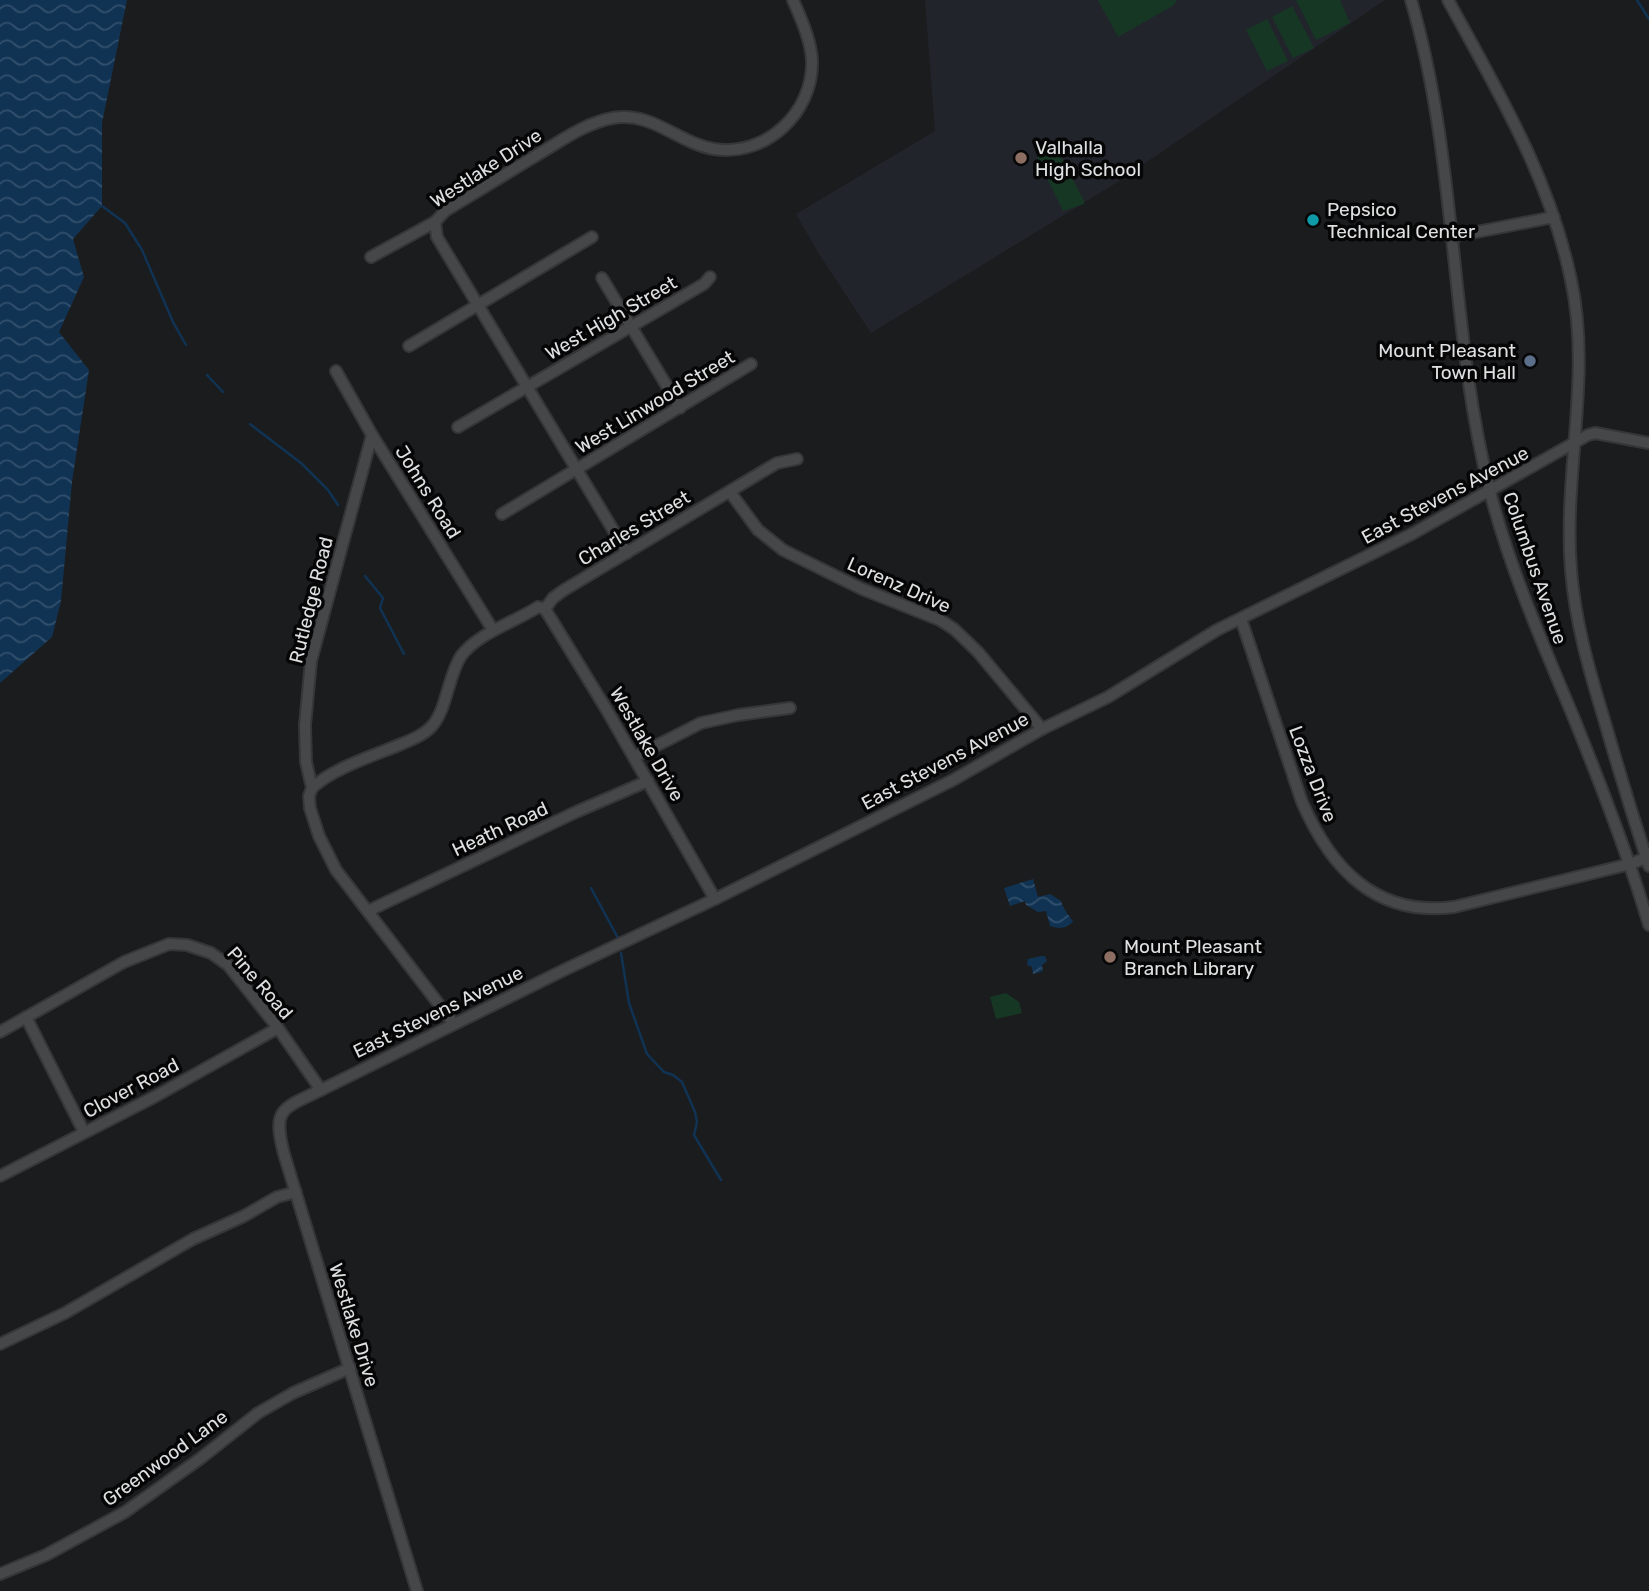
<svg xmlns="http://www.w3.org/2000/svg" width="1649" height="1591" font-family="Rubik,sans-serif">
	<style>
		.built { fill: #22242c }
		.park { fill: #173725 }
		.water { fill: url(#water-waves) }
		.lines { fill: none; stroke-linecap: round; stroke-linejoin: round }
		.stream { stroke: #103354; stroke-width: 2.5 }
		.minor-casing { stroke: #363638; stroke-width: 14 }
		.minor { stroke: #464749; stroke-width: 10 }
		.education-dot { fill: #8d6e63; stroke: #060607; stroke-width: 2.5 }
		.culture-dot { fill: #0f9aa8; stroke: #060607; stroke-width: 2.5 }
		.service-dot { fill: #5c6f8a; stroke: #060607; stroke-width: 2.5 }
		.labels { text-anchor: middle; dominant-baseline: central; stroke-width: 7; stroke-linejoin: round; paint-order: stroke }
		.poi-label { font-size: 19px; fill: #dfe0e1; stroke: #060607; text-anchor: start }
		.street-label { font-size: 19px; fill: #dfe0e1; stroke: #060607 }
	</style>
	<defs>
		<pattern id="water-waves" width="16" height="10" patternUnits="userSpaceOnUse" patternTransform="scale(1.75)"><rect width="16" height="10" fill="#103354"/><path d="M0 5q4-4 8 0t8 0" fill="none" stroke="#32506c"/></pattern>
	</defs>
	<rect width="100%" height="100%" fill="#1b1c1e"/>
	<!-- built -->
	<path class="built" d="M925 0H1385L1113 185 871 333 819 254 796 214 935 131Z"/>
	<!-- park -->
	<g class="park">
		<path d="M1098 0H1177L1174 5 1118 37Z"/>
		<path d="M1296 0H1340L1350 23 1316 40Z"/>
		<path d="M1292 6 1314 48 1293 58 1272 17Z"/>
		<path d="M1267 19 1288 61 1267 71 1246 30Z"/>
		<path d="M1055 145 1084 201V204L1063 211 1037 158 1044 153V149Z"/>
		<path d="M1006 993 1019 1002 1022 1013 996 1019 990 997Z"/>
	</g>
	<!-- water -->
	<g class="water">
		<path d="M0 0H127L102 123V206L73 239 84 277 59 332 89 370 72 482 61 601 52 637 0 683Z"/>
		<path d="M1033 879 1038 897 1050 894 1061 901C1063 908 1068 915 1073 921 1067 929 1059 929 1050 926L1046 911 1038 912 1026 905 1025 901 1010 906 1004 888Z"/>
		<path d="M1041 956H1045L1047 961 1042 965 1043 971 1033 974 1032 967 1027 965 1028 959Z"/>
	</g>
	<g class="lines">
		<!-- stream -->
		<g class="stream">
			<path d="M1637 0 1649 19"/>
			<path d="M102 206 125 223 142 250 173 322 186 345"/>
			<path d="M207 375 223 392"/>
			<path d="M250 424 301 463 328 490 338 505"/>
			<path d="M365 576 383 598 380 608 404 654"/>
			<path d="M591 888 618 938"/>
			<path d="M621 953 629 1003 647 1054 664 1072 673 1075 682 1082 695 1112 697 1122 694 1135 721 1180"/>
		</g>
		<!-- minor casing -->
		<g class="minor-casing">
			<g id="minor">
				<path d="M1411 0C1458 160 1449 330 1490 492 1510 569 1542 642 1573 716 1601 785 1628 854 1649 925"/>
				<path d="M1448 0C1497 90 1550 178 1571 280 1592 377 1563 473 1571 570 1575 621 1589 670 1604 719 1618 768 1633 817 1649 866"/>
				<path d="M1451 237 1554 217"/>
				<path d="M371 257 435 222"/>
				<path d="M602 278 680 408"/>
				<path d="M409 346 592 237"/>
				<path d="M336 371 372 435 493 630"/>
				<path d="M458 427 704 284 710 277"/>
				<path d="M372 435 311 661 305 725 306 762 312 788 309 796 310 808 319 836 336 870 454 1024"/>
				<path d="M730 492 758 530 783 550 862 589 940 620 954 629 978 652 1042 729"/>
				<path d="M502 514 751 364"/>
				<path d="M627 553 437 237 435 222 445 211C476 192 506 174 537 155 561 141 585 123 613 118 652 111 678 143 714 149 766 157 813 113 812 61 811 40 801 19 793 0"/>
				<path d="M545 609 605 707 715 899"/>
				<path d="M1241 619 1302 802C1331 869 1376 917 1454 907L1630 864 1646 858"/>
				<path d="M634 757 701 723 738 715 790 708"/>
				<path d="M312 788C333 768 373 756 399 745 411 740 424 735 432 726 447 709 448 676 461 656 478 633 515 622 538 607L545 609 553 598 564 590 777 463 797 459"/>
				<path d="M368 911 576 812 648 781"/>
				<path d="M26 1017 84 1132"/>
				<path d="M0 1032 124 962 169 944 187 945 211 953 228 965 278 1028 321 1090"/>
				<path d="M0 1176 156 1096 278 1028"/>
				<path d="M0 1344 65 1313 193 1239 244 1216 277 1197 296 1192"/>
				<path d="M0 1574 46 1555 125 1512 201 1458 258 1413 293 1393 350 1368"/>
				<path d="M417 1591 284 1154C272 1108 282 1109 321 1090L564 970 715 899 953 780 1042 729 1108 697 1217 630 1412 534 1588 435 1595 433 1649 443"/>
			</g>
		</g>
		<!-- minor -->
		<use href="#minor" class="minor"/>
	</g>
	<!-- markers -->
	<g class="education-dot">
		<circle cx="1021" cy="158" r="7"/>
		<circle cx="1110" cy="957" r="7"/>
	</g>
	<circle class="culture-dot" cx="1313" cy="220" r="7"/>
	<circle class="service-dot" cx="1530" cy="361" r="7"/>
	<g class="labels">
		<!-- poi labels -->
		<g class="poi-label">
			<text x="1035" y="147">Valhalla<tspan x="1035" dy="22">High School</tspan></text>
			<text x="1327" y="209">Pepsico<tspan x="1327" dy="22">Technical Center</tspan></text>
			<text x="1516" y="350" text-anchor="end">Mount Pleasant<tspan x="1516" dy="22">Town Hall</tspan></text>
			<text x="1124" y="946">Mount Pleasant<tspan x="1124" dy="22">Branch Library</tspan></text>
		</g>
		<!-- street labels -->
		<g class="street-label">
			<text transform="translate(486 168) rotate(-33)">Westlake Drive</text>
			<text transform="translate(611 318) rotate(-30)">West High Street</text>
			<text transform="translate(655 402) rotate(-31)">West Linwood Street</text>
			<text transform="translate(428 492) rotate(58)">Johns Road</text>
			<text transform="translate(1445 495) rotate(-28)">East Stevens Avenue</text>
			<text transform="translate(634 528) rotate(-31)">Charles Street</text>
			<text transform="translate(1535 568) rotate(71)">Columbus Avenue</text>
			<text transform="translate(899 585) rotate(24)">Lorenz Drive</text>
			<text transform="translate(311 600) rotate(-76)">Rutledge Road</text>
			<text transform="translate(647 744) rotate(60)">Westlake Drive</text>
			<text transform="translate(945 761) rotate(-28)">East Stevens Avenue</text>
			<text transform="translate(1313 774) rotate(69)">Lozza Drive</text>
			<text transform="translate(500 829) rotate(-25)">Heath Road</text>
			<text transform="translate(260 983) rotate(49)">Pine Road</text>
			<text transform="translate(438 1012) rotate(-26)">East Stevens Avenue</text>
			<text transform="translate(131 1088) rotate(-28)">Clover Road</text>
			<text transform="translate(354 1325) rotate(73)">Westlake Drive</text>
			<text transform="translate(165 1458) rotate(-36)">Greenwood Lane</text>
		</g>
	</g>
</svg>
